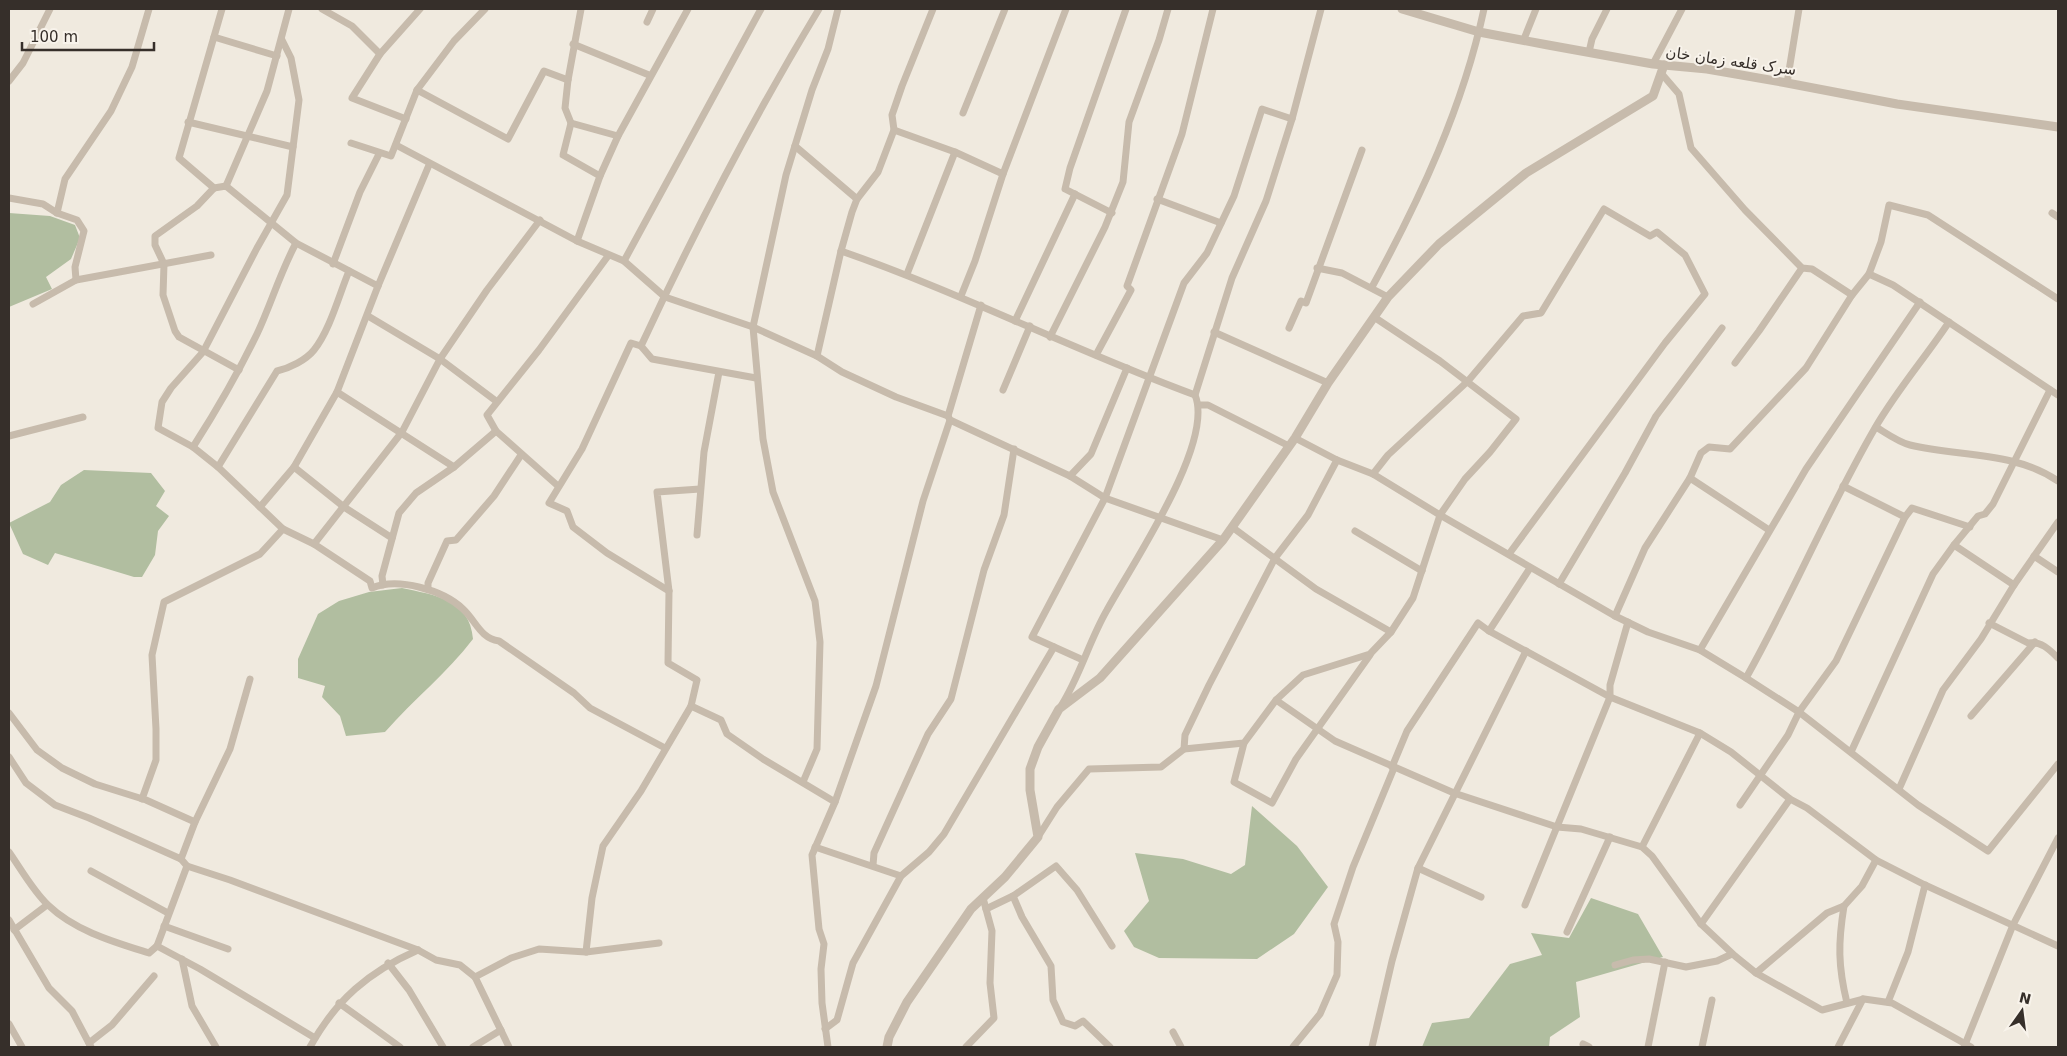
<svg xmlns="http://www.w3.org/2000/svg" width="2067" height="1056" font-family="'DejaVu Sans',Cairo,sans-serif">
	<style>
		.green { fill: #b1bea0 }
		.lines { fill: none; stroke-linecap: round; stroke-linejoin: round }
		.minor { stroke: #c7bbac; stroke-width: 7 }
		.tertiary { stroke: #c7bbac; stroke-width: 9 }
		.labels { text-anchor: middle; dominant-baseline: central; stroke-width: 4; stroke-linejoin: round; paint-order: stroke }
		.street-label { font-size: 15px; fill: #362f2a; stroke: #f8f3eb }
	</style>
	<rect width="100%" height="100%" fill="#f0eadf"/>
	<!-- green -->
	<g class="green">
		<path d="M9 213 50 216 75 225 80 238 71 259 46 277 52 289 9 307Z"/>
		<path d="M84 470 151 473 165 491 156 506 169 516 158 531 155 555 142 577H134L55 553 48 565 23 554 9 523 50 502 61 485Z"/>
		<path d="M402 588C434 595 470 599 473 639 447 673 414 699 385 732L346 736 340 716 322 697 325 686 298 678V659L318 614 339 601 369 592Z"/>
		<path d="M1252 806 1297 846 1328 887 1294 934 1257 959 1159 958 1134 947 1124 931 1149 901 1135 853 1183 859 1231 874 1245 865Z"/>
		<path d="M1591 898 1638 914 1663 957 1576 982 1580 1017 1550 1037 1549 1047H1422L1432 1023 1469 1018 1510 964 1542 955 1531 933 1569 938Z"/>
	</g>
	<g class="lines">
		<!-- minor -->
		<g class="minor">
			<path d="M222 9 179 158 214 188 226 186 296 243 378 286"/>
			<path d="M322 9 352 26 380 54"/>
			<path d="M581 9 568 80 565 108 571 123 563 155 600 176"/>
			<path d="M647 22 653 9"/>
			<path d="M214 37 277 56"/>
			<path d="M1524 39 1536 9"/>
			<path d="M282 40 291 58 299 100 287 195 257 248 203 352 171 388 162 402 158 428 193 447 218 467 283 529 314 544 370 581 372 588C398 577 443 590 463 609 476 621 480 638 499 641L574 693 590 708 665 748"/>
			<path d="M573 44 649 75"/>
			<path d="M1589 52 1592 39 1607 9"/>
			<path d="M1653 64 1682 9"/>
			<path d="M1661 73 1679 94 1691 148 1745 210 1802 268 1812 269 1852 295"/>
			<path d="M9 81 23 63 50 9"/>
			<path d="M1787 83 1799 9"/>
			<path d="M417 90 508 139 544 71 568 80"/>
			<path d="M963 113 1005 9"/>
			<path d="M406 119 352 98 380 54 420 9"/>
			<path d="M188 122 293 147"/>
			<path d="M571 123 618 136"/>
			<path d="M894 130 955 152 1003 174"/>
			<path d="M351 143 391 156 417 90 454 41 485 9"/>
			<path d="M396 145 577 241 624 261 665 297 753 327 817 356 842 372 896 397 948 416 950 420 1070 476 1105 498 1223 540"/>
			<path d="M795 146 857 199"/>
			<path d="M226 186 267 91 289 9"/>
			<path d="M214 188 197 206 155 236V245L164 264 163 295 175 331 179 337 239 370"/>
			<path d="M9 198 43 204 57 213 77 220 84 231 75 267 76 280 211 255"/>
			<path d="M1157 199 1221 223"/>
			<path d="M57 213 65 179 111 111 132 67 149 9"/>
			<path d="M1112 213 1065 189 1070 168 1126 9"/>
			<path d="M2052 213 2058 217"/>
			<path d="M577 241 600 176 618 136 688 9"/>
			<path d="M841 251C962 293 1075 351 1195 395"/>
			<path d="M624 261 761 9"/>
			<path d="M333 264 360 192 379 154"/>
			<path d="M1317 268 1342 273 1388 297"/>
			<path d="M907 274 955 152"/>
			<path d="M1869 274 1893 285 2058 395"/>
			<path d="M1372 287C1420 199 1463 107 1484 9"/>
			<path d="M961 296 975 261 1003 174 1066 9"/>
			<path d="M33 304 76 280"/>
			<path d="M368 316 440 359 496 401"/>
			<path d="M1015 321 1075 194"/>
			<path d="M1289 328 1301 301 1306 303 1362 150"/>
			<path d="M1214 332 1328 383"/>
			<path d="M1050 337 1105 227 1123 182 1129 122 1159 40 1168 9"/>
			<path d="M641 346 652 359 756 378"/>
			<path d="M1096 355 1131 290 1127 286 1182 134 1213 9"/>
			<path d="M817 356 841 251 852 212 857 199 878 172 894 130 892 115 902 86 933 9"/>
			<path d="M1735 363 1759 331 1802 268"/>
			<path d="M1003 390 1030 326"/>
			<path d="M337 392 454 467"/>
			<path d="M1199 405H1208L1289 446"/>
			<path d="M948 416 981 305"/>
			<path d="M1876 427C1886 433 1898 442 1910 445 1960 457 2014 451 2058 481"/>
			<path d="M9 436 83 417"/>
			<path d="M1295 438 1337 460 1373 474 1440 515 1615 616 1648 632 1700 650 1746 678 1799 712 1918 805 1988 851 2058 764"/>
			<path d="M193 447C216 411 238 373 257 334 271 304 280 273 296 243"/>
			<path d="M218 467 277 371C290 368 306 360 314 350 330 330 339 295 349 271"/>
			<path d="M294 467 344 507 392 538"/>
			<path d="M1373 474 1388 455 1468 381 1523 316 1541 313 1604 209 1650 236 1657 232 1685 255 1705 294 1665 343 1509 554"/>
			<path d="M1070 476 1091 454 1127 368"/>
			<path d="M1690 478 1769 530"/>
			<path d="M558 486 496 431 487 415 539 350 608 256"/>
			<path d="M1843 486 1905 517"/>
			<path d="M260 507 294 467 337 392 378 286 429 165"/>
			<path d="M1232 527 1316 589 1391 632"/>
			<path d="M1355 531 1422 571"/>
			<path d="M697 535 704 452 719 372"/>
			<path d="M314 544 402 432 440 359 487 290 540 220"/>
			<path d="M1954 545 2014 585"/>
			<path d="M2034 556 2058 572"/>
			<path d="M1530 568 1489 631 1610 697 1700 733 1731 752 1790 799 1807 808 1876 860 1925 885 2058 946"/>
			<path d="M1559 584 1625 473 1656 416 1722 328"/>
			<path d="M383 585 382 576 399 513 416 493 454 467 496 431"/>
			<path d="M428 589V583L447 541 456 540 494 496 521 455"/>
			<path d="M669 591 607 553 573 527 567 511 549 503 582 449 631 343 641 346C695 230 753 118 819 9"/>
			<path d="M1615 616 1645 548 1690 478 1701 453 1709 447 1730 449 1806 368 1852 295 1869 274 1881 242 1889 205 1928 215 2058 299"/>
			<path d="M1989 623 2028 643C2041 641 2049 649 2058 658"/>
			<path d="M1700 650 1806 469 1920 302"/>
			<path d="M1083 660 1032 637 1105 498 1184 283 1207 253 1234 196 1262 109 1292 119"/>
			<path d="M1746 678C1792 596 1828 509 1875 428 1897 390 1925 358 1949 322"/>
			<path d="M1276 700 1335 741 1454 793 1557 827 1581 829 1642 847 1652 856 1701 924 1735 956 1756 973 1822 1010 1864 999 1892 1003 1971 1047"/>
			<path d="M691 706 721 720 727 734 763 759 835 802"/>
			<path d="M1061 706C1080 676 1089 641 1107 610 1131 566 1215 443 1195 395L1232 278 1266 201 1292 119 1321 9"/>
			<path d="M9 713 37 750 62 768 95 784 146 800 195 822"/>
			<path d="M1971 716 2035 642"/>
			<path d="M1244 743 1234 782 1272 803 1296 759 1370 655"/>
			<path d="M1184 749 1185 735 1209 685 1275 558 1308 515 1337 460"/>
			<path d="M1851 752 1933 574 1954 545 1978 516 1985 514 1993 504 2050 390"/>
			<path d="M9 757 26 783 55 805 89 818 181 859 187 866 230 880 418 950 436 960 460 965 475 977 509 1047"/>
			<path d="M1392 767 1407 731 1478 623 1489 631"/>
			<path d="M803 782 817 749 820 642 815 601 773 492 763 439 753 327 786 175 812 90 828 49 838 9"/>
			<path d="M1899 789 1943 690 1981 639 2014 585 2058 522"/>
			<path d="M142 799 156 760V729L152 655 164 602 260 554 283 529"/>
			<path d="M1740 805 1788 735 1799 712 1836 661 1905 517 1912 508 1970 527"/>
			<path d="M1038 837 1057 807 1089 769 1161 767 1184 749 1244 743 1276 700 1303 675 1370 654 1391 632 1413 598 1440 515 1465 479 1490 452 1516 419 1440 361 1374 317"/>
			<path d="M815 847 901 876"/>
			<path d="M1642 847 1700 733"/>
			<path d="M9 852C21 869 33 891 48 905 75 931 114 942 149 953L157 946 200 969 315 1038"/>
			<path d="M181 859 195 822 230 749 250 679"/>
			<path d="M873 865 874 853 928 734 951 699 984 570 1004 515 1014 449"/>
			<path d="M1418 868 1481 897"/>
			<path d="M91 871 168 913"/>
			<path d="M1013 896 1022 917 1051 966 1053 1000 1063 1022 1075 1026 1083 1021 1110 1047"/>
			<path d="M1525 905 1610 697V685L1628 622"/>
			<path d="M1844 906C1838 943 1838 966 1847 1003"/>
			<path d="M986 909 1013 896 1056 866 1077 890 1112 946"/>
			<path d="M9 920 49 988 72 1011 91 1047"/>
			<path d="M1701 924 1790 799"/>
			<path d="M164 926 228 949"/>
			<path d="M14 930 47 905"/>
			<path d="M1567 932 1610 837"/>
			<path d="M157 946 187 866"/>
			<path d="M586 952 592 898 603 846 641 791 691 706 697 680 668 663 669 591 657 492 700 489"/>
			<path d="M182 959 192 1006 216 1047"/>
			<path d="M388 963 409 990 443 1047"/>
			<path d="M1615 965 1633 960 1649 959 1686 967 1717 961 1732 954"/>
			<path d="M1756 973 1827 913 1844 906 1862 886 1876 860"/>
			<path d="M475 977 511 958 539 949 586 952 659 943"/>
			<path d="M1888 1002 1908 952 1925 885"/>
			<path d="M339 1003 400 1047"/>
			<path d="M9 1024 22 1047"/>
			<path d="M825 1029 837 1020 853 963 901 876 929 852 944 834 1054 647"/>
			<path d="M1173 1032 1181 1047"/>
			<path d="M89 1043 112 1025 154 976"/>
			<path d="M1583 1044 1589 1047"/>
			<path d="M310 1047C336 1000 368 972 418 950"/>
			<path d="M473 1047 501 1030"/>
			<path d="M828 1047 822 1003 821 969 824 944 819 929 812 855 835 802 876 686 923 501 950 420"/>
			<path d="M966 1047 994 1018 990 983 992 931 983 898"/>
			<path d="M1293 1047 1320 1014 1337 975 1338 942 1334 924 1353 867 1394 768"/>
			<path d="M1372 1047 1392 961 1418 868 1526 651"/>
			<path d="M1648 1047 1665 962"/>
			<path d="M1702 1047 1712 1000"/>
			<path d="M1838 1047 1863 999"/>
			<path d="M1964 1047 2013 925 2058 838"/>
		</g>
		<!-- tertiary -->
		<g class="tertiary">
			<path d="M1402 9 1479 32 1548 45 1653 64 1707 69 1787 83 1897 104 2058 127"/>
			<path d="M887 1047 889 1037 907 1002 971 909 1005 877 1038 837 1030 790V769L1038 747 1059 709 1100 678 1223 540 1295 438 1328 383 1388 297 1439 244 1526 173 1653 96 1664 65"/>
		</g>
	</g>
	<g class="labels">
		<!-- street labels -->
		<g class="street-label">
			<text transform="translate(1731 61) rotate(8)">سرک قلعه زمان خان</text>
		</g>
	</g>
	<!-- border -->
	<rect width="2067" height="1056" fill="none" stroke="#362f2a" stroke-width="20"/>
	<!-- north arrow -->
	<g transform="translate(2022 1011) rotate(14)" stroke="#f8f3eb" stroke-width="4" paint-order="stroke">
	<path d="M0-4L9 19L0 12L-9 19Z" fill="#362f2a"/>
	<text y="-8" font-size="14" font-weight="bold" text-anchor="middle" fill="#362f2a">N</text>
	</g>
	<!-- scale -->
	<path d="M22 42v8h132v-8" fill="none" stroke="#362f2a" stroke-width="2.5"/>
	<text x="30" y="42" font-size="15" fill="#362f2a" stroke="#f8f3eb" stroke-width="4" paint-order="stroke">100 m</text>
</svg>
